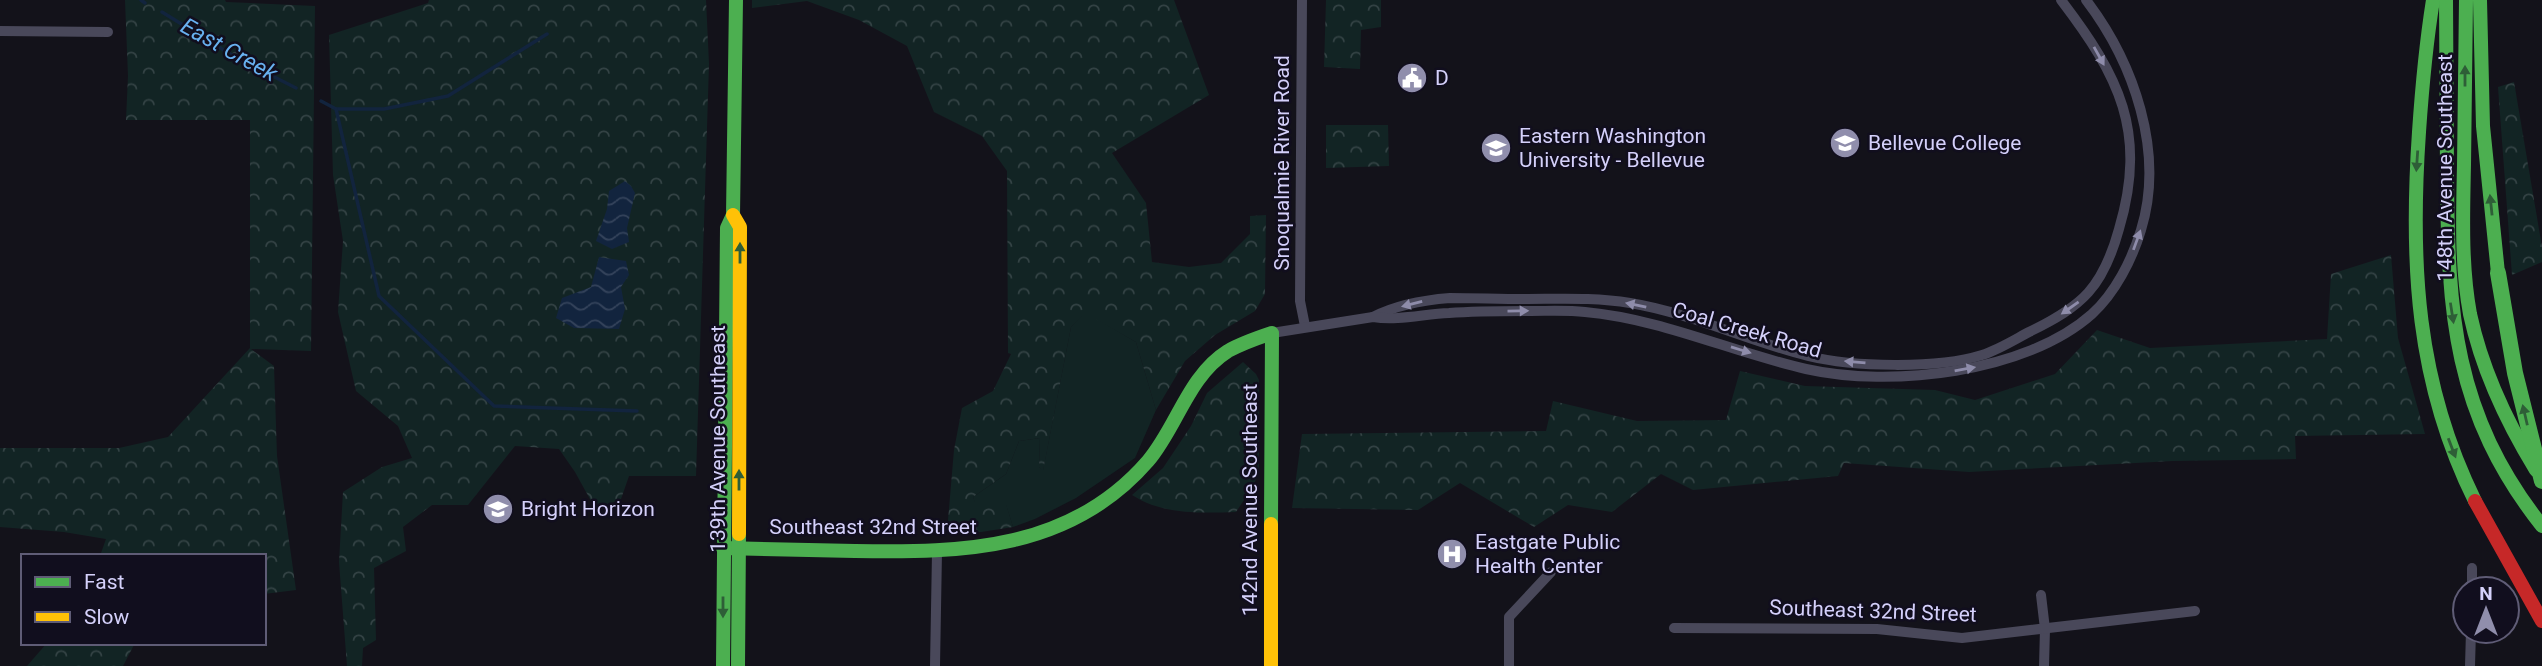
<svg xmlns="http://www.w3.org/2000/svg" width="2542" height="666" font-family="Roboto,sans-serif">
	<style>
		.grass { fill: #122424 }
		.forest { fill: url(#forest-crowns) }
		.water { fill: url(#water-waves) }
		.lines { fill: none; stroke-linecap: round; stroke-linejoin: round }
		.stream { stroke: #12243e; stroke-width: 3.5 }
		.street { stroke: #49485a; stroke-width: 10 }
		.fast { stroke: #4caf50; stroke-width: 14 }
		.slow { stroke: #ffc107; stroke-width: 14 }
		.jam { stroke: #c62828; stroke-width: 14 }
		.fast-bridge { stroke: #4caf50; stroke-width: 16 }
		.oneway { fill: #8e8caa }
		.oneway2 { fill: #2e5e37 }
		.labels { text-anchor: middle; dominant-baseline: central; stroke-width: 5; stroke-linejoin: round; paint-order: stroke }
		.poi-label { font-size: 21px; fill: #d4d0fa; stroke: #110e1e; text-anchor: start }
		.street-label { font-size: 21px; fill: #d4d0fa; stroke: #110e1e }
		.water-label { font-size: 23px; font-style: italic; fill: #68b1f0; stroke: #110e1e }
	</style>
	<defs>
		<pattern id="forest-crowns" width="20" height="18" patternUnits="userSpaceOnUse" patternTransform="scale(1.75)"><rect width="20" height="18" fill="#122424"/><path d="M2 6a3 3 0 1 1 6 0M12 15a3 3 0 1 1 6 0" fill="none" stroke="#344345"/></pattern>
		<pattern id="water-waves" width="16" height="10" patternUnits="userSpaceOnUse" patternTransform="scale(1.75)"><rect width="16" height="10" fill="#12243e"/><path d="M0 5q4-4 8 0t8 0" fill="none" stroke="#34435b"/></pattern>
	</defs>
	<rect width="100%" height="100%" fill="#13121a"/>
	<!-- grass -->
	<path class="grass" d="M1085 312 1136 342 1156 410 1135 458 1076 498 1035 519 1013 527 1006 505 977 511 973 497 1006 474 1019 441 1040 438 1039 467 1043 470 1071 327Z"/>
	<!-- forest -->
	<g class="forest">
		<path d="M125 0H225L226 2 315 6 311 351 251 349 274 366 277 456 296 590 264 594V556H100L106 539 64 532 0 527V448H119L168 437 250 348V120H126L128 76Z"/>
		<path d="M429 0H706L709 64 696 476H629L621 499 596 510 575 472 559 449 515 446 468 505H432L403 527 406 551 374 568 376 640 363 648 362 666H347L339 562 343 492 382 467 412 458 398 426 356 391 338 312 343 241 333 175 329 35 428 3Z"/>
		<path d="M752 0H1174L1209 95 1112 153 1146 203 1152 262 1189 267 1221 263 1250 234V216L1266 215 1265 294 1255 311 1215 335 1185 361 1156 410 1136 342 1085 313 1071 327 1043 471 1039 467 1040 438 1019 441 1006 474 973 497 978 510 1006 504 1013 527 981 532H947L954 450 962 408 993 391 1011 354 1008 353 1007 171 982 136 934 112 907 46 859 20 807 1 752 8Z"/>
		<path d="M1326 0H1381V27L1361 30 1360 69 1324 67Z"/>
		<path d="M2514 82 2542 247V262L2512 275 2498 87Z"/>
		<path d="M1326 125H1388L1389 166 1326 168Z"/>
		<path d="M2391 255 2398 338 2425 434 2295 436 2296 459 2173 461 1969 472 1844 463 1838 476 1693 490 1661 474 1612 512 1568 505 1534 527 1460 483 1418 510 1292 508 1302 434 1546 431 1553 401 1637 421 1726 420 1740 371 1805 386 1935 390 1975 400 2055 374 2097 330 2150 348 2327 339 2331 274Z"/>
		<path d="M1243 362 1256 374 1259 380V473L1252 488 1236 512C1200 513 1163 515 1132 495L1163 468 1191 426 1207 393Z"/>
		<path d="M47 643H135L123 666H27Z"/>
	</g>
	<!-- water -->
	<g class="water">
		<path d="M625 181 631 186 635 193 627 228 629 242 612 249 596 241 607 209 609 191Z"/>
		<path d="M599 257 626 261 629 275 621 287 625 309 619 329 574 328 556 318 562 298 591 287Z"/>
	</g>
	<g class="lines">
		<!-- stream -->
		<g class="stream">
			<path d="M141 0 145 3"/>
			<path d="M162 12 235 57 296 88"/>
			<path d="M321 101 336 109H384L448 96 547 34"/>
			<path d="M336 109 379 296 494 406 637 411"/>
		</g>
		<!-- street -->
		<g class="street">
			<path d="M1302 0 1300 301 1305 326"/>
			<path d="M0 31 108 32"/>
			<path d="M1373 317C1396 305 1424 300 1450 298 1475 298 1499 299 1524 299 1559 299 1595 297 1630 303 1691 313 1748 341 1808 356 1853 367 1937 369 1982 355 1998 350 2014 340 2029 332 2083 306 2103 287 2119 229 2148 132 2119 76 2061 0"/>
			<path d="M1272 333 1373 317C1398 321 1424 314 1449 313 1476 311 1504 311 1531 311 1549 311 1567 310 1585 312 1662 319 1731 352 1806 369 1890 388 2026 373 2092 314 2115 293 2132 260 2141 230 2165 152 2134 63 2086 0"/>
			<path d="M2472 589V568"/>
			<path d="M2041 595 2045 629 2044 666"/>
			<path d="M1674 628 1877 629 1962 638 2195 611"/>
			<path d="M935 666 937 552"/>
			<path d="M1509 666V617L1551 572"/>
			<path d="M2470 666 2471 631"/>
		</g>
		<!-- fast -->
		<g class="fast">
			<path d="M2433 0C2426 44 2422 88 2419 132 2410 263 2416 382 2475 501"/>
			<path d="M2446 0C2446 58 2447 117 2447 175 2448 313 2453 413 2542 526"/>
			<path d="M2466 0C2465 55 2465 110 2464 165 2463 214 2461 265 2470 314 2482 370 2506 421 2536 470"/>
			<path d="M2480 0 2483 126 2498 273"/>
			<path d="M723 548C767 549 811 550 855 551 964 553 1071 550 1148 461 1177 427 1188 376 1228 351 1242 343 1257 338 1272 333L1271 524"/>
			<path d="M723 666 727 228 733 215 736 0"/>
			<path d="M738 666 739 534"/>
		</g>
		<!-- slow -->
		<g class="slow">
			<path d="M733 215 740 227 739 534"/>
			<path d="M1271 666V524"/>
		</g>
		<!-- jam -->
		<path class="jam" d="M2475 501 2542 621"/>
		<!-- fast-bridge -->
		<path class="fast-bridge" d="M2498 273 2515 373 2542 481"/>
	</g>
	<!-- one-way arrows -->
	<defs><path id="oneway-solid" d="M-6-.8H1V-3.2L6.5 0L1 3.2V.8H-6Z" transform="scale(1.75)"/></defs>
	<g class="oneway">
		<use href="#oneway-solid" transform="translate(2099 56) rotate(61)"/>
		<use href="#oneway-solid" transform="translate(2137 240) rotate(-70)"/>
		<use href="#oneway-solid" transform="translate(1412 304) rotate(166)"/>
		<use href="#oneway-solid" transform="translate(1636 305) rotate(-168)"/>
		<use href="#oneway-solid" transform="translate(2070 308) rotate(145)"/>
		<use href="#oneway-solid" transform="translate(1518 311) rotate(-1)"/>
		<use href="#oneway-solid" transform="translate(1741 350) rotate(17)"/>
		<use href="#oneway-solid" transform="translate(1855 362) rotate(-175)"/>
		<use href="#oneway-solid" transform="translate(1965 369) rotate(-10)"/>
	</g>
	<g class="oneway2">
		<use href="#oneway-solid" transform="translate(2465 76) rotate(-90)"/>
		<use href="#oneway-solid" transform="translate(2417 161) rotate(94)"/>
		<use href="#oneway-solid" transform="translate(2491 205) rotate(-96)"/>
		<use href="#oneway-solid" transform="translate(740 253) rotate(-90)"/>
		<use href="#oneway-solid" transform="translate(2452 313) rotate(81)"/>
		<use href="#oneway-solid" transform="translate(2525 415) rotate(-103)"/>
		<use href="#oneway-solid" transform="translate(2452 448) rotate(69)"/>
		<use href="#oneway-solid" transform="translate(739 480) rotate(-90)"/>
		<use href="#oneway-solid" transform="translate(723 607) rotate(90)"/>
	</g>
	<!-- icons -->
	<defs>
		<g id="civic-disc" transform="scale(1.575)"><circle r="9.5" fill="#908eac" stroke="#110e1e"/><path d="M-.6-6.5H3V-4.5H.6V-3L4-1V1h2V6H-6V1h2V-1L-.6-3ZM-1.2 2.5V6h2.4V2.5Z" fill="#fff"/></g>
		<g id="university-disc" transform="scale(1.575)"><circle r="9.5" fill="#908eac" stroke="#110e1e"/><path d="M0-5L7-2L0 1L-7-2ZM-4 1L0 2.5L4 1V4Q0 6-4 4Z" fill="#fff"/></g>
		<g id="school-disc" transform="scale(1.575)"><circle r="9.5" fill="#908eac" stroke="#110e1e"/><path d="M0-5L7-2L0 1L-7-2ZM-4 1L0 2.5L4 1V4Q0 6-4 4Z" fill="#fff"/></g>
		<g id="hospital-disc" transform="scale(1.575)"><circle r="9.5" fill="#908eac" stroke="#110e1e"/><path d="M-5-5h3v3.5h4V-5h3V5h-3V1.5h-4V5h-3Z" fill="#fff"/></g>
	</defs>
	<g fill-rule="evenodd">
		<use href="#civic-disc" x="1412" y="78"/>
		<use href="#university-disc" x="1845" y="143"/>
		<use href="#university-disc" x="1496" y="148"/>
		<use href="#school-disc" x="498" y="509"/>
		<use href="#hospital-disc" x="1452" y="554"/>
	</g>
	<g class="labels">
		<!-- poi labels -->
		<g class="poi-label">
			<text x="1435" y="78">D</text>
			<text x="1519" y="136">Eastern Washington<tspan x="1519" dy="24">University - Bellevue</tspan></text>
			<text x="1868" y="143">Bellevue College</text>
			<text x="521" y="509">Bright Horizon</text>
			<text x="1475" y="542">Eastgate Public<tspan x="1475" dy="24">Health Center</tspan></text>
		</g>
		<!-- street labels -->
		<g class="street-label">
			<text transform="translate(1282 163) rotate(-90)">Snoqualmie River Road</text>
			<text transform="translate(2445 168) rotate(-90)">148th Avenue Southeast</text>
			<text transform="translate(1747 330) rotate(16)">Coal Creek Road</text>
			<text transform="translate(718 439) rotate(-90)">139th Avenue Southeast</text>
			<text transform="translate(1250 500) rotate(-90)">142nd Avenue Southeast</text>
			<text x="873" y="527">Southeast 32nd Street</text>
			<text transform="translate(1873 611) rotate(2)">Southeast 32nd Street</text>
		</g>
		<!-- water labels -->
		<g class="water-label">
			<text transform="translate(229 50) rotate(29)">East Creek</text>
		</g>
	</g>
	<!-- legend -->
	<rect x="21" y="554" width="245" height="91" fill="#110e1e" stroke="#5f5c76" stroke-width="2"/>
	<rect x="35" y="577" width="35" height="10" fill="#4caf50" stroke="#5f5c76" stroke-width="2"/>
	<text x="84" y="589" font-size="21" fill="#d4d0fa">Fast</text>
	<rect x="35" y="612" width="35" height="10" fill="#ffc107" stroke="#5f5c76" stroke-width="2"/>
	<text x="84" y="624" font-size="21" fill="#d4d0fa">Slow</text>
	<!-- north arrow -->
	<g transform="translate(2486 610)"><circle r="33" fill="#110e1e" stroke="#5f5c76" stroke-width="2"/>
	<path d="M0-5L12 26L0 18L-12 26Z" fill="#908eac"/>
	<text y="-10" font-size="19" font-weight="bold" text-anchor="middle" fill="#d4d0fa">N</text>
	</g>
</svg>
